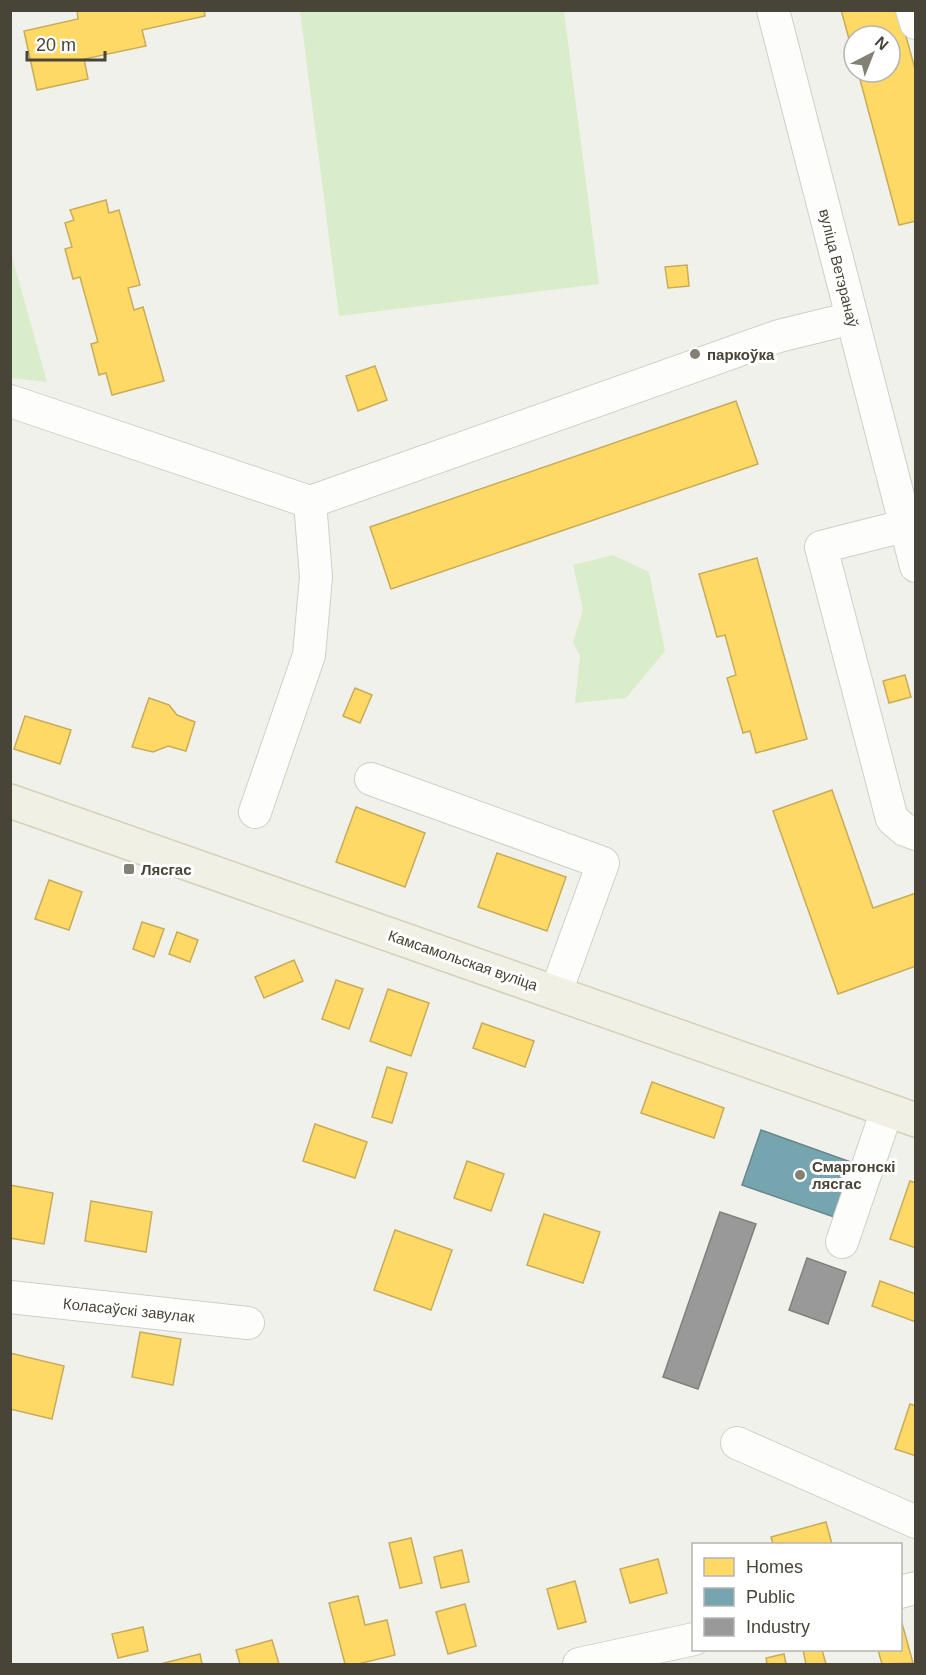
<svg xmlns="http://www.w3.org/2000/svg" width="926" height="1675" font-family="Arial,sans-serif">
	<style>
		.green { fill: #d9edcb }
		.homes { fill: #ffd966; stroke: #c8ac58; stroke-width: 1.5 }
		.public { fill: #76a5af; stroke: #68888b; stroke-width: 1.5 }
		.industry { fill: #999; stroke: #81807c; stroke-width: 1.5 }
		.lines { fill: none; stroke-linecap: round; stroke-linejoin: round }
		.minor-casing { stroke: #cfcfc8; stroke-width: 34 }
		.major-casing { stroke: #d4d1b8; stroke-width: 36 }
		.minor { stroke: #fdfdfc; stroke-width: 32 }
		.major { stroke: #f1f0e4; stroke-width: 33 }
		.poi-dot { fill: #838176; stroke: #fff; stroke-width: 2 }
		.labels { text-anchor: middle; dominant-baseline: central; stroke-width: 6; stroke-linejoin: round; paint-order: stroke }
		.street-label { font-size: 15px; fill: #484437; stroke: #fff }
		.poi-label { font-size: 15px; font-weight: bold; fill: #484437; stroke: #fff; text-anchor: start }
	</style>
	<rect width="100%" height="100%" fill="#f1f1eb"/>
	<!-- green -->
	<g class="green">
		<path d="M300 11H564L599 284 339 316Z"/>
		<path d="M10 253H11L47 382 11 378Z"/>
		<path d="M613 555 649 572 665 651 626 698 575 703 580 656 573 642 583 610 573 565Z"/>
	</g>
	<!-- homes -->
	<g class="homes">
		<path d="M77 10H204L205 16 142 30 146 46 84 59 88 79 37 90 24 31 78 19Z"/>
		<path d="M841 10H899L916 73V221L899 225 858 72H890V36H854V57Z"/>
		<path d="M106 200 109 213 119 210 140 285 128 288 134 310 143 307 164 381 112 395 106 373 99 375 91 344 98 342 80 277 73 279 65 249 72 247 65 223 74 220 70 210Z"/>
		<path d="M687 265 689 286 668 288 665 267Z"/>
		<path d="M375 366 387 400 358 411 346 376Z"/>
		<path d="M736 401 758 464 391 589 370 527Z"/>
		<path d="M757 558 807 739 756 753 750 731 743 733 727 678 736 675 725 635 717 637 699 574Z"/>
		<path d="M905 675 911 697 889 703 883 681Z"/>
		<path d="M355 688 372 695 360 723 343 716Z"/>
		<path d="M149 698 169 705 177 715 195 722 186 751 168 746 153 752 132 747Z"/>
		<path d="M25 716 71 730 60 764 14 749Z"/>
		<path d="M832 790 873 908 916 893V966L838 994 773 811Z"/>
		<path d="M356 807 425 833 405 887 336 862Z"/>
		<path d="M497 853 566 877 547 931 478 907Z"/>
		<path d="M49 880 82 892 69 930 35 919Z"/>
		<path d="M142 922 164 929 154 957 133 949Z"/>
		<path d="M177 932 198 940 190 962 169 954Z"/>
		<path d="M294 960 303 981 264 998 255 977Z"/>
		<path d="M336 980 363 989 349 1029 322 1019Z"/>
		<path d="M388 989 429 1003 411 1056 370 1041Z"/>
		<path d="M482 1023 534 1041 525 1067 473 1048Z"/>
		<path d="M387 1067 407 1073 392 1123 372 1117Z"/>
		<path d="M652 1082 724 1108 714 1138 641 1113Z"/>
		<path d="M315 1124 367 1142 355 1178 303 1161Z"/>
		<path d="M467 1161 504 1174 491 1211 454 1198Z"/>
		<path d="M910 1181 916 1183V1248L890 1239Z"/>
		<path d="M10 1185 53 1193 44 1244 10 1238Z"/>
		<path d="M91 1201 152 1212 146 1252 85 1241Z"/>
		<path d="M544 1214 600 1232 583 1283 527 1265Z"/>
		<path d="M395 1230 452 1250 431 1310 374 1290Z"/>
		<path d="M880 1281 916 1294V1322L872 1306Z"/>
		<path d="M140 1332 181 1339 173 1385 132 1377Z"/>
		<path d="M10 1353 64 1366 52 1419 10 1409Z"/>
		<path d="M910 1404 916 1406V1456L895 1449Z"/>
		<path d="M826 1522 832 1544H773L771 1537Z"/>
		<path d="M411 1538 422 1583 400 1588 389 1543Z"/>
		<path d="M462 1550 469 1582 441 1588 434 1557Z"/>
		<path d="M658 1559 667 1593 630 1603 620 1569Z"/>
		<path d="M575 1581 586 1622 558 1629 547 1589Z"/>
		<path d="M358 1596 365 1625 387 1620 395 1655 358 1664H345L329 1603Z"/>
		<path d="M465 1604 476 1646 448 1654 436 1612Z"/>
		<path d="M900 1616 913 1663 882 1664 878 1650H900Z"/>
		<path d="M143 1627 148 1651 118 1658 112 1634Z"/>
		<path d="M272 1640 279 1664H240L236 1650Z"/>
		<path d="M803 1650H822L826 1664H806Z"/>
		<path d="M200 1654 202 1664H160Z"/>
		<path d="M784 1654 786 1664H767L766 1658Z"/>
	</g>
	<!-- public -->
	<path class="public" d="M761 1130 859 1165 840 1219 742 1185Z"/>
	<!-- industry -->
	<g class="industry">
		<path d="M720 1212 756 1224 698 1389 663 1377Z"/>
		<path d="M807 1258 846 1272 828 1324 789 1310Z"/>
	</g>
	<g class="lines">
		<!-- minor casing -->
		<g class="minor-casing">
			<g id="minor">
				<path d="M773 10 916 566"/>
				<path d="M912 10 916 23"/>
				<path d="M10 401 310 502 779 336 852 318"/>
				<path d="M916 523 821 547 892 819 905 830 916 834"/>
				<path d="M371 779 603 863 556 992"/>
				<path d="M255 812 309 655 316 577 310 502"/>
				<path d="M842 1242 887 1110"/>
				<path d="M10 1297 248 1323"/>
				<path d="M737 1443 916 1522"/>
				<path d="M900 1592 916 1588"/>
				<path d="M579 1664 694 1639"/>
			</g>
		</g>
		<!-- major casing -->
		<g class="major-casing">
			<path id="major" d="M10 801 916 1120"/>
		</g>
		<!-- minor -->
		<use href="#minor" class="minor"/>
		<!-- major -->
		<use href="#major" class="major"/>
	</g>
	<!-- markers -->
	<g class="poi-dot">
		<circle cx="695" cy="354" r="6"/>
		<rect x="123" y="863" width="12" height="12" rx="3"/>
		<circle cx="800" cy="1175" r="6"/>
	</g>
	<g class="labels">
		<!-- street labels -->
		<g class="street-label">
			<text transform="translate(839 268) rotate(76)">вуліца Ветэранаў</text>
			<text transform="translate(463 960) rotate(19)">Камсамольская вуліца</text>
			<text transform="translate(129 1310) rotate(6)">Коласаўскі завулак</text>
		</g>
		<!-- poi labels -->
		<g class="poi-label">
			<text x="707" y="354">паркоўка</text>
			<text x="141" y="869">Лясгас</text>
			<text x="812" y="1166">Смаргонскі<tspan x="812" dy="17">лясгас</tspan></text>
		</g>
	</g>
	<!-- border -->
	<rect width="926" height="1675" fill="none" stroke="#484437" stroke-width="24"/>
	<!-- legend -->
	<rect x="692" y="1543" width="210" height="108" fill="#ffffff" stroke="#b6b4af" stroke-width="1.5"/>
	<rect x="704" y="1558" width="30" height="18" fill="#ffd966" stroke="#b6b4af" stroke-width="1.5"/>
	<text x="746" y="1573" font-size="18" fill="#484437">Homes</text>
	<rect x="704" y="1588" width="30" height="18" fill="#76a5af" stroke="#b6b4af" stroke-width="1.5"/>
	<text x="746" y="1603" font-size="18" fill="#484437">Public</text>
	<rect x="704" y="1618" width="30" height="18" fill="#999999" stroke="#b6b4af" stroke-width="1.5"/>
	<text x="746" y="1633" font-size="18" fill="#484437">Industry</text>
	<!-- north arrow -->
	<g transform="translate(872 54) rotate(42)"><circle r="28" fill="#ffffff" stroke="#b6b4af" stroke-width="1.5"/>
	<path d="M0-4.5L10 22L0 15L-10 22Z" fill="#838176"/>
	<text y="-9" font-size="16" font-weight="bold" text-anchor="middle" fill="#484437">N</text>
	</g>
	<!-- scale -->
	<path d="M27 51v9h78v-9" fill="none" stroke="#484437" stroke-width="3"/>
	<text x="36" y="51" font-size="18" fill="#484437" stroke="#ffffff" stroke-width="4.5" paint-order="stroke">20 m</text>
</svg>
